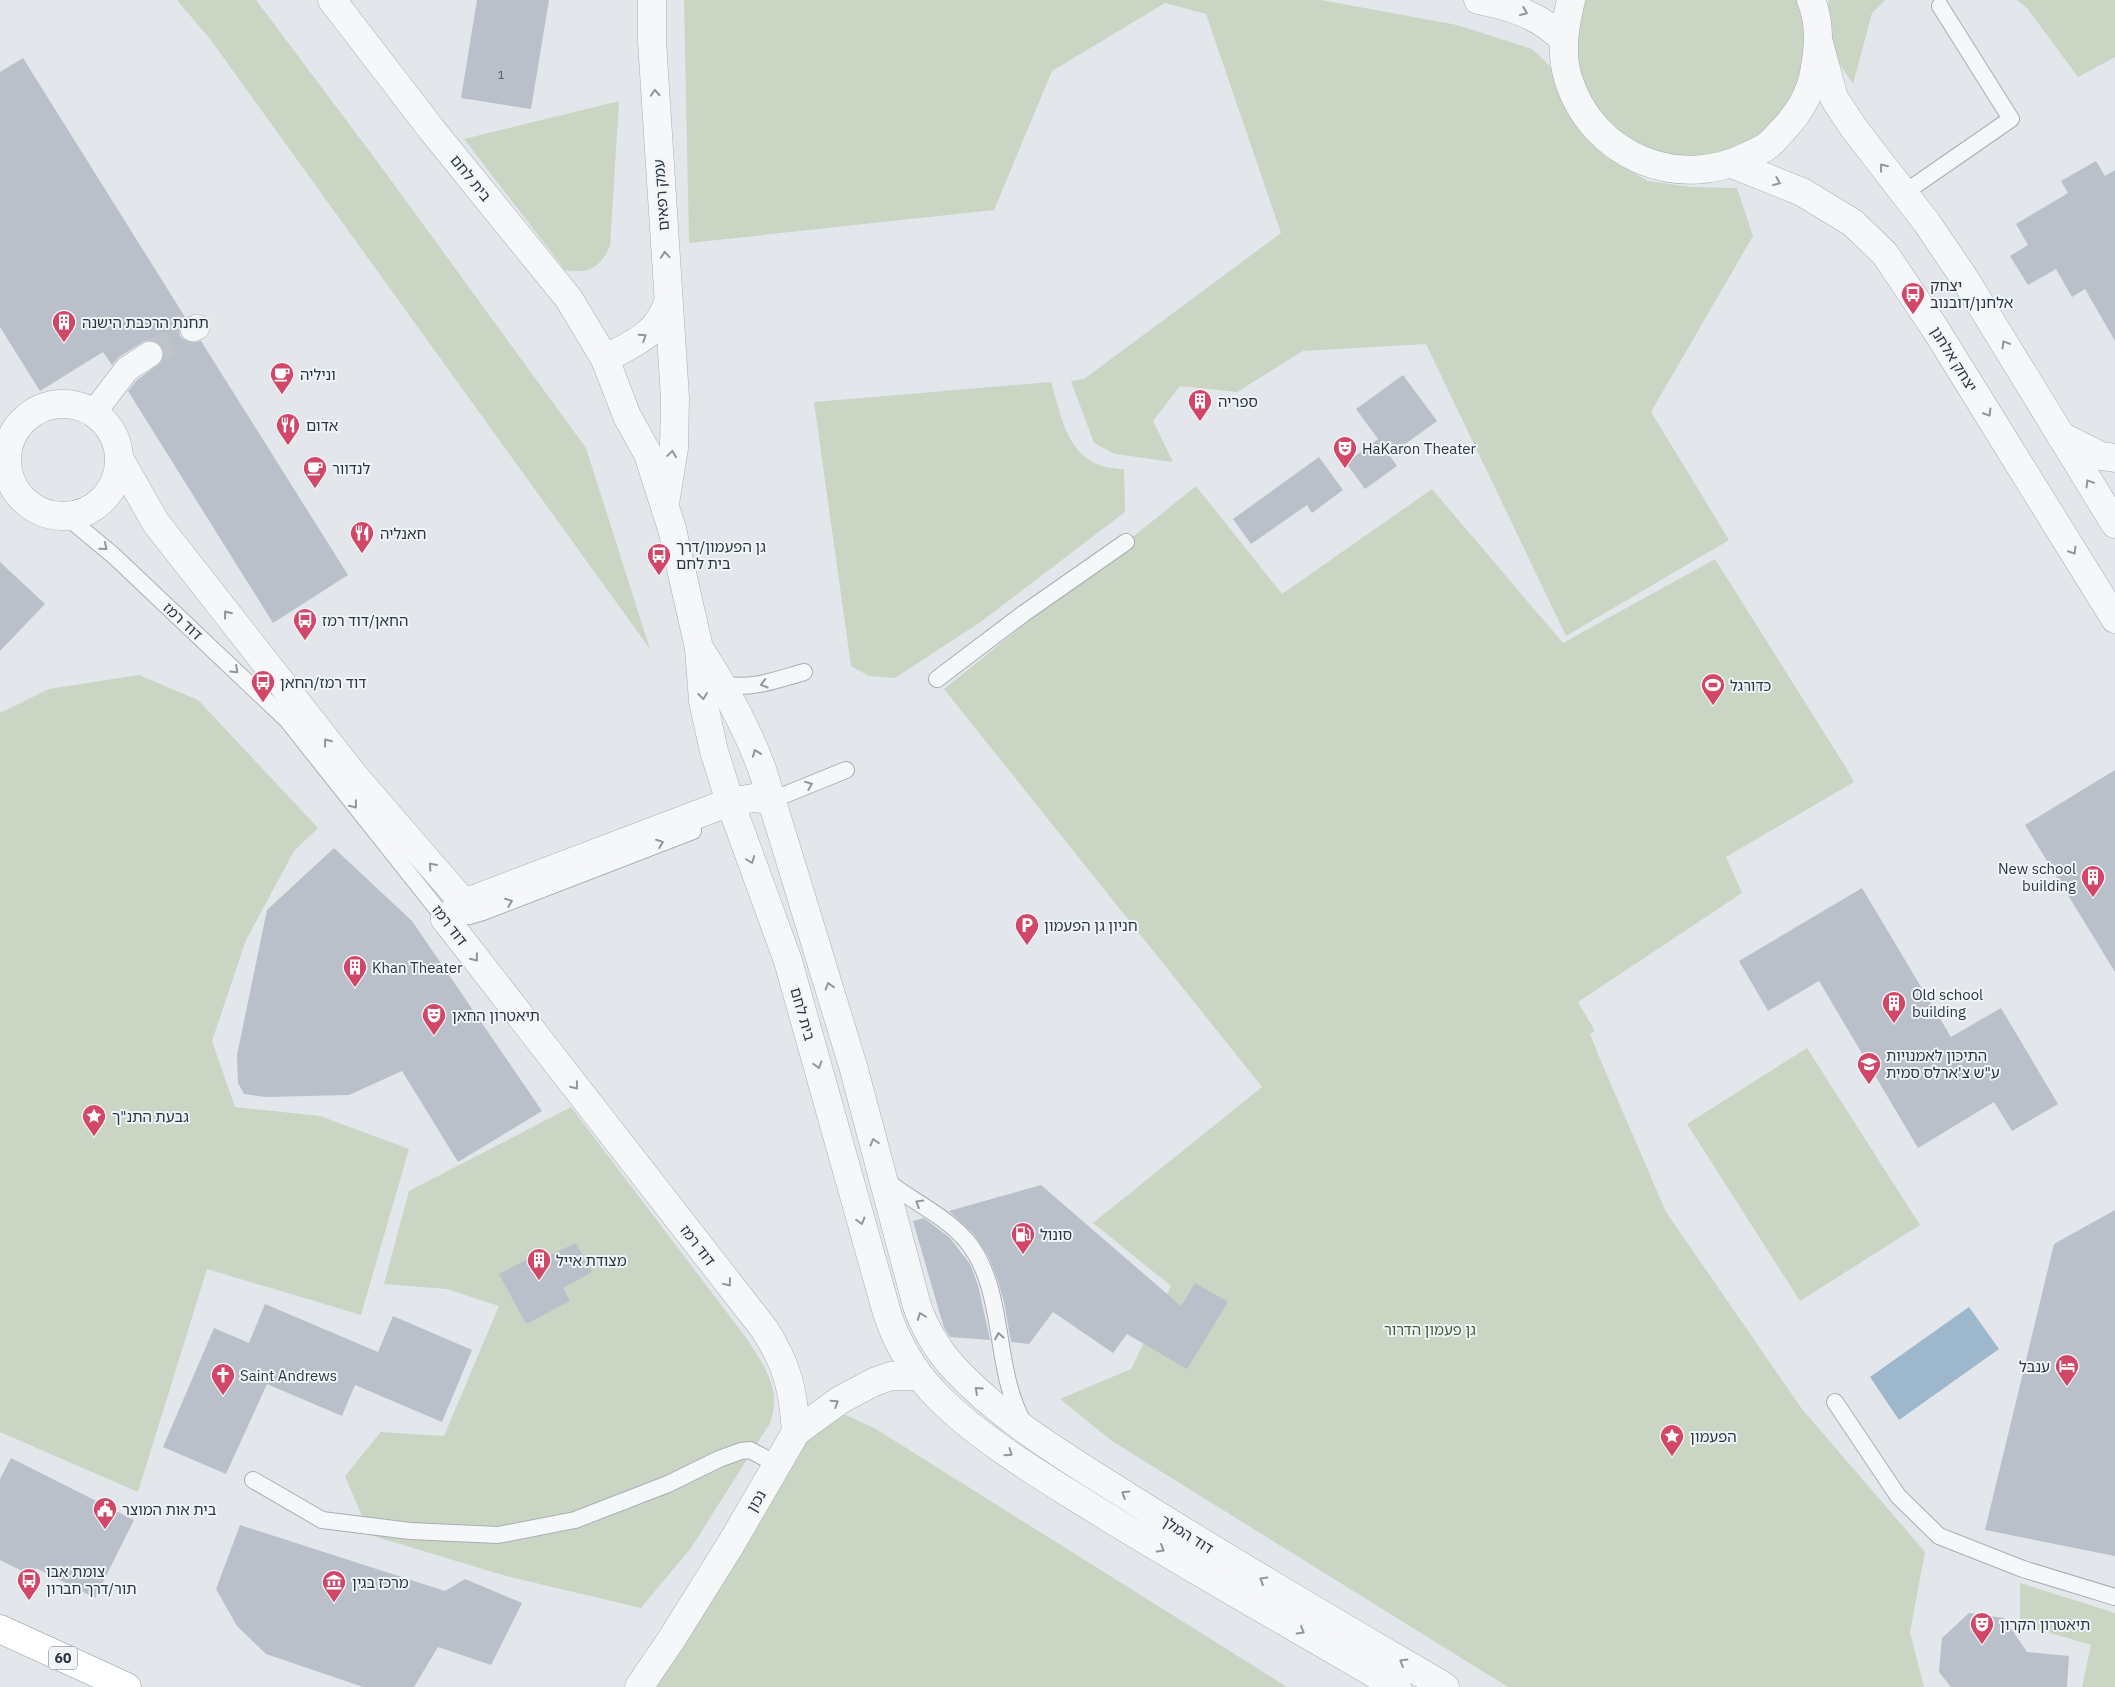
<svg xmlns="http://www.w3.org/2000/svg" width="2115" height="1687" font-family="'IBM Plex Sans','Noto Sans Hebrew',sans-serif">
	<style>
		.green { fill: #cad5c3 }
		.water { fill: #9db8cc }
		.building { fill: #bac0c9 }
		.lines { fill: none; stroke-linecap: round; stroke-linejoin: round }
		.pedestrian-tunnel { stroke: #bec4ca; stroke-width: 25; stroke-dasharray: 25 12; stroke-linecap: butt }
		.service-casing { stroke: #a8aeb6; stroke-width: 18 }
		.pedestrian-casing { stroke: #a8aeb6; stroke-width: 26 }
		.minor-casing { stroke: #a8aeb6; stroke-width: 29 }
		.tertiary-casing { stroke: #a8aeb6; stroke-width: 29 }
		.trunk-casing { stroke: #8a95a2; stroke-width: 29 }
		.service { stroke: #f6f7f9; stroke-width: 16 }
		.pedestrian { stroke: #f6f7f9; stroke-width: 25 }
		.minor { stroke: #f6f7f9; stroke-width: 28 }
		.tertiary { stroke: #f6f7f9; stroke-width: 28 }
		.trunk { stroke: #fff; stroke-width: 28 }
		.oneway { stroke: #90969e }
		.labels { text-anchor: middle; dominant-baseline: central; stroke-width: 4; stroke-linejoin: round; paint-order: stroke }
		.number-label { font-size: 12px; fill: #4e5865 }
		.shield { fill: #f2f5f8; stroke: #666f7a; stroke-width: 1 }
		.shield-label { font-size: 14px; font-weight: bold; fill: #2a3644 }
		.street-label { font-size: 15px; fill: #2a3644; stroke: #f2f5f8 }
		.poi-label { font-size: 15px; fill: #2a3644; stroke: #f2f5f8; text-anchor: start }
		.park-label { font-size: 15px; fill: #426037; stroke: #f2f5f8 }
	</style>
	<rect width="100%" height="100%" fill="#e3e7eb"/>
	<!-- green -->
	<g class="green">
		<path d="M177 0H256L385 172 586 448 650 649 210 39Z"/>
		<path d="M684 0H1321L1457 25 1532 49 1554 70 1577 122 1606 157 1648 181 1691 187 1737 188 1753 236 1651 412 1729 540 1566 636 1426 344 1303 351 1237 392 1180 386 1153 421 1173 462 1115 454 1094 443 1071 381 1084 379 1281 233 1206 14 1165 3 1052 71 994 210 689 243Z"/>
		<path d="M1580 0H1806L1815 43 1776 134 1687 168 1607 136 1571 77Z"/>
		<path d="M1829 0H1885L1872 13 1853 84 1831 51 1826 15Z"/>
		<path d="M2017 0H2115V57L2078 77 2027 8Z"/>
		<path d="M619 101 610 246C600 268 589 274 565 270L464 139Z"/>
		<path d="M1051 382C1064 425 1069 468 1124 469L1125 512 982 621 895 678 869 676 851 666 814 402Z"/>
		<path d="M1196 486 1282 594 1432 489 1563 643 1715 559 1845 766 1854 782 1726 857 1742 893 1578 1002 1595 1031 1590 1034 1600 1059 1666 1212 1802 1409 1925 1552 1910 1632 1924 1687H1508L1112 1441 1060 1399 1131 1369 1171 1286 1093 1223 1262 1087 944 689Z"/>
		<path d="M139 675 198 700 318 828 294 851 246 940 212 1041 235 1107 320 1116 409 1149 361 1315 207 1269 138 1492 0 1432V713L49 689Z"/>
		<path d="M1807 1048 1920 1225 1800 1301 1687 1124Z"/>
		<path d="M571 1107 747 1339C765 1367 782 1390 770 1423L691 1548 641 1608 506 1576 370 1535 345 1476 381 1432 444 1436 499 1306 447 1289 384 1284 409 1191Z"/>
		<path d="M835 1410 876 1429 1287 1687H655L802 1427Z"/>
		<path d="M2020 1583 2115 1613V1687H2082L2091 1645 2020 1624Z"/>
	</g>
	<!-- water -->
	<path class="water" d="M1969 1307 1999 1349 1899 1420 1870 1377Z"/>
	<!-- building -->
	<g class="building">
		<path d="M477 0H549L531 109 461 98Z"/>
		<path d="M23 58 185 317 181 322 179 328 180 336 186 341 192 343 201 341 348 575 273 623 128 391 137 380 163 361 164 353 162 346 156 341 149 340 143 342 119 357 112 365 103 352 40 391 0 327V72Z"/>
		<path d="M2096 161 2105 176 2115 170V341L2085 289 2072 297 2056 269 2028 285 2010 256 2028 245 2016 224 2068 193 2061 181Z"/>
		<path d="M1403 375 1437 421 1390 455 1356 409Z"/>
		<path d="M1378 439 1397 466 1365 489 1346 463Z"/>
		<path d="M1319 457 1343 490 1312 513 1307 505 1251 544 1233 519Z"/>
		<path d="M0 562 45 604 0 651Z"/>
		<path d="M2115 770V972L2025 825Z"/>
		<path d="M334 848 412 921 542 1111 458 1162 402 1071 349 1095 265 1097 244 1094 238 1083 237 1055 267 910Z"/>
		<path d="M1862 888 1951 1037 2001 1008 2058 1104 2012 1131 1994 1102 1918 1148 1819 981 1768 1011 1739 961Z"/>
		<path d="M1041 1185 1181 1306 1195 1283 1228 1302 1187 1369 1127 1334 1113 1353 1053 1312 1029 1344 1011 1342 1004 1302 997 1278 988 1256 973 1233 949 1211Z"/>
		<path d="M2115 1210V1556L1985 1530 2054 1244Z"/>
		<path d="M924 1218 950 1238 970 1264 978 1285 990 1340 950 1337 944 1328 913 1221Z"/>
		<path d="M576 1243 592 1272 563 1288 570 1301 526 1324 499 1274 543 1251 546 1257Z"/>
		<path d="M265 1304 378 1352 393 1316 472 1350 442 1422 355 1385 342 1416 267 1384 226 1474 163 1447 214 1328 249 1343Z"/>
		<path d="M11 1458 134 1520 95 1598 36 1568 32 1576 0 1560V1479Z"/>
		<path d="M240 1525 445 1591 465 1579 522 1603 491 1665 438 1647 414 1687H363L266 1654 237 1626 216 1589Z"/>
		<path d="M1969 1613 2004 1618 2027 1652 2069 1656 2067 1687H1951L1939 1672 1942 1638Z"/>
	</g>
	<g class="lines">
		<!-- pedestrian-tunnel -->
		<path class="pedestrian-tunnel" d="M150 354 193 329"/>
		<!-- service casing -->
		<g class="service-casing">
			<g id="service">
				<path d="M1904 193 2011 119 1940 6"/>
				<path d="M66 516 114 556 287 720 445 919 469 916 483 912 693 831"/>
				<path d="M937 679 1023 614 1126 542"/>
				<path d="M722 684C751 690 776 680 804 672"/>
				<path d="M772 800 846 770"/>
				<path d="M884 1179C911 1201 943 1214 966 1240 1007 1289 992 1367 1024 1424"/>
				<path d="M1835 1402 1898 1496 1939 1536 2023 1569 2115 1597"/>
				<path d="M253 1480 322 1520 410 1531 498 1535 575 1520 668 1484 719 1459 741 1451 750 1450 778 1465"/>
			</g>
		</g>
		<!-- pedestrian casing -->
		<g class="pedestrian-casing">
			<g id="pedestrian">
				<path d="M193 329 197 327"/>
				<path d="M101 403 127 369 150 354"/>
			</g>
		</g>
		<!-- minor casing -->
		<g class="minor-casing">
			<g id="minor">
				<path d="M2061 436 2101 456 2115 458"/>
				<path d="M445 919 765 1330C788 1367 793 1389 796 1432"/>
				<path d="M639 1687 671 1640 731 1544 796 1432 840 1400 874 1382 891 1376H919"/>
			</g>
		</g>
		<!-- tertiary casing -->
		<g class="tertiary-casing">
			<g id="tertiary">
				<path d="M332 0 432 130 569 299 605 359 627 416 648 454 672 529 699 648 703 701 714 751 730 802 788 961 887 1313C898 1347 915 1374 940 1399 983 1441 1037 1473 1088 1505 1189 1568 1294 1626 1397 1687"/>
				<path d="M652 0V41L675 398 674 448 666 497"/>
				<path d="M1478 0C1510 6 1539 15 1563 39"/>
				<path d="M1571 0C1565 25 1560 53 1568 78 1592 157 1679 192 1750 155 1756 152 1762 150 1767 146 1773 142 1778 135 1783 130 1800 112 1812 91 1815 67 1819 44 1820 22 1811 0"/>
				<path d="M1819 43 1834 98 1853 127 1927 223 1965 279 2115 524"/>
				<path d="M1732 164 1802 192 1853 223 1885 254 1936 330 2115 619"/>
				<path d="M605 359C635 342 655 337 668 303"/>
				<circle cx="63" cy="460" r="56"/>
				<path d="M119 458 156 523 356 778 464 903"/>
				<path d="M701 651C726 690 748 729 763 772L853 1066 917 1306C925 1329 937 1349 953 1367 1002 1420 1067 1458 1127 1496 1231 1562 1338 1624 1445 1687"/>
				<path d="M445 919 464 903 730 802 753 798 772 800"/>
			</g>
		</g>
		<!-- trunk casing -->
		<g class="trunk-casing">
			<path id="trunk" d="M0 1629 127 1687"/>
		</g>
		<!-- service -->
		<use href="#service" class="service"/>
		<!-- pedestrian -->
		<use href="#pedestrian" class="pedestrian"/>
		<!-- minor -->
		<use href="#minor" class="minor"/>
		<!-- tertiary -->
		<use href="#tertiary" class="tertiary"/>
		<!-- trunk -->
		<use href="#trunk" class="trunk"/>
	</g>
	<!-- one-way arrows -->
	<defs><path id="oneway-chevron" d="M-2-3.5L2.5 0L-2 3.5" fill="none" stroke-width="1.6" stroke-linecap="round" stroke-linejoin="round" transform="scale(1.25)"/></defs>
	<g class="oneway">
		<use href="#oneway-chevron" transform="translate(1524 12) rotate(23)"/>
		<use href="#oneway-chevron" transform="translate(655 93) rotate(-93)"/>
		<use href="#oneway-chevron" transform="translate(1883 167) rotate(-128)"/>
		<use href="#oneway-chevron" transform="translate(1777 182) rotate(22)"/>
		<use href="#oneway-chevron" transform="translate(665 255) rotate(-94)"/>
		<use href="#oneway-chevron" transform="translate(643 337) rotate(-33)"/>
		<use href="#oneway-chevron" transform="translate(2005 344) rotate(-121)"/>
		<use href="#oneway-chevron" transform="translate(1988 413) rotate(58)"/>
		<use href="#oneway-chevron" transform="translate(672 454) rotate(-82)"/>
		<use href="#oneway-chevron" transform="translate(2089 483) rotate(-121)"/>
		<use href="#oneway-chevron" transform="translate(104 547) rotate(40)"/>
		<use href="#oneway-chevron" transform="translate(2073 551) rotate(58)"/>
		<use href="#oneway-chevron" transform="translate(227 614) rotate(-128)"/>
		<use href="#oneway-chevron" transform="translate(235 670) rotate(43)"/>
		<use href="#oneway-chevron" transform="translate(764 684) rotate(164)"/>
		<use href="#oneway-chevron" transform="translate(703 696) rotate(83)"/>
		<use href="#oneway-chevron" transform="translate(327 742) rotate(-128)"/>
		<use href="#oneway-chevron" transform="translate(756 753) rotate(-110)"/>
		<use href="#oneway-chevron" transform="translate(809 785) rotate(-22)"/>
		<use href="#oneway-chevron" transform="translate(354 805) rotate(52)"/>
		<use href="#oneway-chevron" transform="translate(660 843) rotate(-21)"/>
		<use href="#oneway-chevron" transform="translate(751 860) rotate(69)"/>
		<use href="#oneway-chevron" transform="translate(432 866) rotate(-131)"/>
		<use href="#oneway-chevron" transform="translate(509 902) rotate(-21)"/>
		<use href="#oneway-chevron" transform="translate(475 958) rotate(52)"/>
		<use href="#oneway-chevron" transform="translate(829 986) rotate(-107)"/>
		<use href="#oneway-chevron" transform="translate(818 1065) rotate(74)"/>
		<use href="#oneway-chevron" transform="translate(575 1086) rotate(52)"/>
		<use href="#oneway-chevron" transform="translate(874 1142) rotate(-106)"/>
		<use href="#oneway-chevron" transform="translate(919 1203) rotate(-149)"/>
		<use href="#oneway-chevron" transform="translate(861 1221) rotate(75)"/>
		<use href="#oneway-chevron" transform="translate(728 1283) rotate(52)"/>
		<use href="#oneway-chevron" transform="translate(921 1316) rotate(-111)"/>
		<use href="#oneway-chevron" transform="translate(999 1336) rotate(-100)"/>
		<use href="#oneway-chevron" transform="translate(978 1390) rotate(-138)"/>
		<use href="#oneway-chevron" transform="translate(835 1403) rotate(-33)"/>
		<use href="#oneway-chevron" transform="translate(1009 1453) rotate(35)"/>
		<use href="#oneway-chevron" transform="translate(1125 1494) rotate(-148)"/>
		<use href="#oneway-chevron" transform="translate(1161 1549) rotate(30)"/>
		<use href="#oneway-chevron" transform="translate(1263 1580) rotate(-149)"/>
		<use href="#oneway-chevron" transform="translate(1301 1631) rotate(30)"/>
		<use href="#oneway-chevron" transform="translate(1403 1662) rotate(-149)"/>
	</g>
	<!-- icons -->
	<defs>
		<g id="bus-pin" transform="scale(1.25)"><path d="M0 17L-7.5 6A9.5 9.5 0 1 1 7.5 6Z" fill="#d24667" stroke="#f2f5f8"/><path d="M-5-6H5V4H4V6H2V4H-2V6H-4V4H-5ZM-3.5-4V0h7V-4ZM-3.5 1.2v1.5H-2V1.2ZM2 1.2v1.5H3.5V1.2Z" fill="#fff"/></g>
		<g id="building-pin" transform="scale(1.25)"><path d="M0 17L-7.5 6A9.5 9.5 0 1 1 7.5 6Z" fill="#d24667" stroke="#f2f5f8"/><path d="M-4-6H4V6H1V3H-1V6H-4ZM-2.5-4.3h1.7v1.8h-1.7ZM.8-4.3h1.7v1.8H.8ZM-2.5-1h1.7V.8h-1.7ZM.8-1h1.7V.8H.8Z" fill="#fff"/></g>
		<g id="cafe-pin" transform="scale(1.25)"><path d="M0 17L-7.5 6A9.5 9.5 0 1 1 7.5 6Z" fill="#d24667" stroke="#f2f5f8"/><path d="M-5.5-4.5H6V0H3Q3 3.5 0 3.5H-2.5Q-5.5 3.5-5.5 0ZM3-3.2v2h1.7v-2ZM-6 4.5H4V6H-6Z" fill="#fff"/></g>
		<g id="restaurant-pin" transform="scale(1.25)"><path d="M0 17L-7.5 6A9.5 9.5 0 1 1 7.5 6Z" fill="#d24667" stroke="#f2f5f8"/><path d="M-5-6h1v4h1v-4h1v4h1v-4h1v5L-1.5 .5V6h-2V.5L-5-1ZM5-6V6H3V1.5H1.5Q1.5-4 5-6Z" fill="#fff"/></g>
		<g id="theatre-pin" transform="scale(1.25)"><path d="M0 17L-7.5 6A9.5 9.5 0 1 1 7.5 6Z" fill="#d24667" stroke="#f2f5f8"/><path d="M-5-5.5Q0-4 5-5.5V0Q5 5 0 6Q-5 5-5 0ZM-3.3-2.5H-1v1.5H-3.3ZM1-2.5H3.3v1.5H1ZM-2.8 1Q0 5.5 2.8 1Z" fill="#fff"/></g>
		<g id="stadium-pin" transform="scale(1.25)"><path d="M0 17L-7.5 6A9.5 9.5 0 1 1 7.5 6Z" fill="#d24667" stroke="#f2f5f8"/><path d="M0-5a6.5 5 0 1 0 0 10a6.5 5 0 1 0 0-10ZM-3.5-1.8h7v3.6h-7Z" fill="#fff"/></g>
		<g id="parking-pin" transform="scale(1.25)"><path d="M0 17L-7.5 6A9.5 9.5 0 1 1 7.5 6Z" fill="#d24667" stroke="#f2f5f8"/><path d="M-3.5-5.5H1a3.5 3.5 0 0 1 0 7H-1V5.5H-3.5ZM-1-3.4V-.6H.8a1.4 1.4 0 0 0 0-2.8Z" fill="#fff"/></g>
		<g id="school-pin" transform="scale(1.25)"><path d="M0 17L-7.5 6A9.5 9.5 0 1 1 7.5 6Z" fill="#d24667" stroke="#f2f5f8"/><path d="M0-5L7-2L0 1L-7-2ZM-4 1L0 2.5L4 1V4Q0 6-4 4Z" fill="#fff"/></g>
		<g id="sight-pin" transform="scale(1.25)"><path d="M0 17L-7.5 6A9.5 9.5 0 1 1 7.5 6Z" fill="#d24667" stroke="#f2f5f8"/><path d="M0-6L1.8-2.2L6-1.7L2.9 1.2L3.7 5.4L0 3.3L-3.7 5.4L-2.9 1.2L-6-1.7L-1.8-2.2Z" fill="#fff"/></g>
		<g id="fuel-pin" transform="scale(1.25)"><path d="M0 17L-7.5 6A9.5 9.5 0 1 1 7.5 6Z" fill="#d24667" stroke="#f2f5f8"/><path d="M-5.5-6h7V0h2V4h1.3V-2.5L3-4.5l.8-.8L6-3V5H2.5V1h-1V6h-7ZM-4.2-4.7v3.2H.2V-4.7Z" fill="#fff"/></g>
		<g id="hotel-pin" transform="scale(1.25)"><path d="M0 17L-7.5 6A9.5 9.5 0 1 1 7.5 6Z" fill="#d24667" stroke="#f2f5f8"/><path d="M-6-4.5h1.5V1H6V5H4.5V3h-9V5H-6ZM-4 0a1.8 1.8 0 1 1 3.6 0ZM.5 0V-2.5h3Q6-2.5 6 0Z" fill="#fff"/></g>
		<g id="church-pin" transform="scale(1.25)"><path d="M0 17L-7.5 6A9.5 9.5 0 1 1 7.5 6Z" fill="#d24667" stroke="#f2f5f8"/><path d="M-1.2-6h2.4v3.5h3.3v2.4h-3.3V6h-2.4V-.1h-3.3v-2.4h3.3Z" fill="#fff"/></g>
		<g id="civic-pin" transform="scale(1.25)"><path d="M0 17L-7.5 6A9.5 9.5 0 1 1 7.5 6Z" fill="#d24667" stroke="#f2f5f8"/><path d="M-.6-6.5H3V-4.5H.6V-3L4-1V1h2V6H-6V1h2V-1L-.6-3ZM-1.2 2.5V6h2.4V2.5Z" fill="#fff"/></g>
		<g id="museum-pin" transform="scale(1.25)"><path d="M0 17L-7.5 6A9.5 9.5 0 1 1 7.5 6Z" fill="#d24667" stroke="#f2f5f8"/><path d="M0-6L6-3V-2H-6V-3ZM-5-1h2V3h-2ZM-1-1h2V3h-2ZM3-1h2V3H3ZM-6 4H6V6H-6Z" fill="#fff"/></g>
	</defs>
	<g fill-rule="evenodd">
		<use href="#bus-pin" x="1913" y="294"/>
		<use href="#building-pin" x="64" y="322"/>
		<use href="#cafe-pin" x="282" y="374"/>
		<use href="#building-pin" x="1200" y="401"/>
		<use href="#restaurant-pin" x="288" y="425"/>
		<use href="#theatre-pin" x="1345" y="448"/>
		<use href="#cafe-pin" x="315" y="468"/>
		<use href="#restaurant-pin" x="362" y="533"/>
		<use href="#bus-pin" x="659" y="555"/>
		<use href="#bus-pin" x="305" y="620"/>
		<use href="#bus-pin" x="263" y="682"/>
		<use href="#stadium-pin" x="1713" y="685"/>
		<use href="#building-pin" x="2093" y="877"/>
		<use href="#parking-pin" x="1027" y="925"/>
		<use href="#building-pin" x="355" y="967"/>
		<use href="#building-pin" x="1894" y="1003"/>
		<use href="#theatre-pin" x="434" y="1015"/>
		<use href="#school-pin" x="1869" y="1064"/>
		<use href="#sight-pin" x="94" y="1116"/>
		<use href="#fuel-pin" x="1023" y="1234"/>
		<use href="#building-pin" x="539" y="1260"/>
		<use href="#hotel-pin" x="2067" y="1366"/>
		<use href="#church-pin" x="223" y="1375"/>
		<use href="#sight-pin" x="1672" y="1436"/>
		<use href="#civic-pin" x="105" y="1509"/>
		<use href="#bus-pin" x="29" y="1580"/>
		<use href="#museum-pin" x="334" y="1582"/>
		<use href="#theatre-pin" x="1982" y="1624"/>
	</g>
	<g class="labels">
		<!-- number labels -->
		<g class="number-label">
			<text x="501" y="74">1</text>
		</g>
		<!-- shield labels -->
		<rect class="shield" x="49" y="1646.5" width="28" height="23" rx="4"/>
		<g class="shield-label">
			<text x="63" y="1658">60</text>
		</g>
		<!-- street labels -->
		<g class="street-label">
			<text transform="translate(471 178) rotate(51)">בית לחם</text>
			<text transform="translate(661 195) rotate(-94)">עמק רפאים</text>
			<text transform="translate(1954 359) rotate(58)">יצחק אלחנן</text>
			<text transform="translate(183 621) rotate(43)">דוד רמז</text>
			<text transform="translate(450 925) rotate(52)">דוד רמז</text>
			<text transform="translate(803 1014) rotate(74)">בית לחם</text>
			<text transform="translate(698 1245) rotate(52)">דוד רמז</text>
			<text transform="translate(756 1501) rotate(-59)">נכון</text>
			<text transform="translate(1187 1534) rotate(32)">דוד המלך</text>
		</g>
		<!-- poi labels -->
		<g class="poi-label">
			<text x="1930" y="285">יצחק<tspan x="1930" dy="17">אלחנן/דובנוב</tspan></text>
			<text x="82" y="322">תחנת הרכבת הישנה</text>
			<text x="300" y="374">וניליה</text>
			<text x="1218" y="401">ספריה</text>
			<text x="306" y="425">אדום</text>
			<text x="1362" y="448">HaKaron Theater</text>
			<text x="332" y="468">לנדוור</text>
			<text x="380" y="533">חאנליה</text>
			<text x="676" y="546">גן הפעמון/דרך<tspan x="676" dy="17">בית לחם</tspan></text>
			<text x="322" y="620">החאן/דוד רמז</text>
			<text x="280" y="682">דוד רמז/החאן</text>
			<text x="1730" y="685">כדורגל</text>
			<text x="2076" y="868" text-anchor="end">New school<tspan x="2076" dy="17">building</tspan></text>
			<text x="1044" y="925">חניון גן הפעמון</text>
			<text x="372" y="967">Khan Theater</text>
			<text x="1912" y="994">Old school<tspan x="1912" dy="17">building</tspan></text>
			<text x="452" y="1015">תיאטרון החאן</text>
			<text x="1886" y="1055">התיכון לאמנויות<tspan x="1886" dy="17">ע"ש צ'ארלס סמית</tspan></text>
			<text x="112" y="1116">גבעת התנ"ך</text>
			<text x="1040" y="1234">סונול</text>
			<text x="556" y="1260">מצודת אייל</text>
			<text x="2050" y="1366" text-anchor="end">ענבל</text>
			<text x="240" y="1375">Saint Andrews</text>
			<text x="1690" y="1436">הפעמון</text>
			<text x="122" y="1509">בית אות המוצר</text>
			<text x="46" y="1571">צומת אבו<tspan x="46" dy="17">תור/דרך חברון</tspan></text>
			<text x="352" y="1582">מרכז בגין</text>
			<text x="2000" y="1624">תיאטרון הקרון</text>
		</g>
		<!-- park labels -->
		<g class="park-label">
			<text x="1430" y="1329">גן פעמון הדרור</text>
		</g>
	</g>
</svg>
